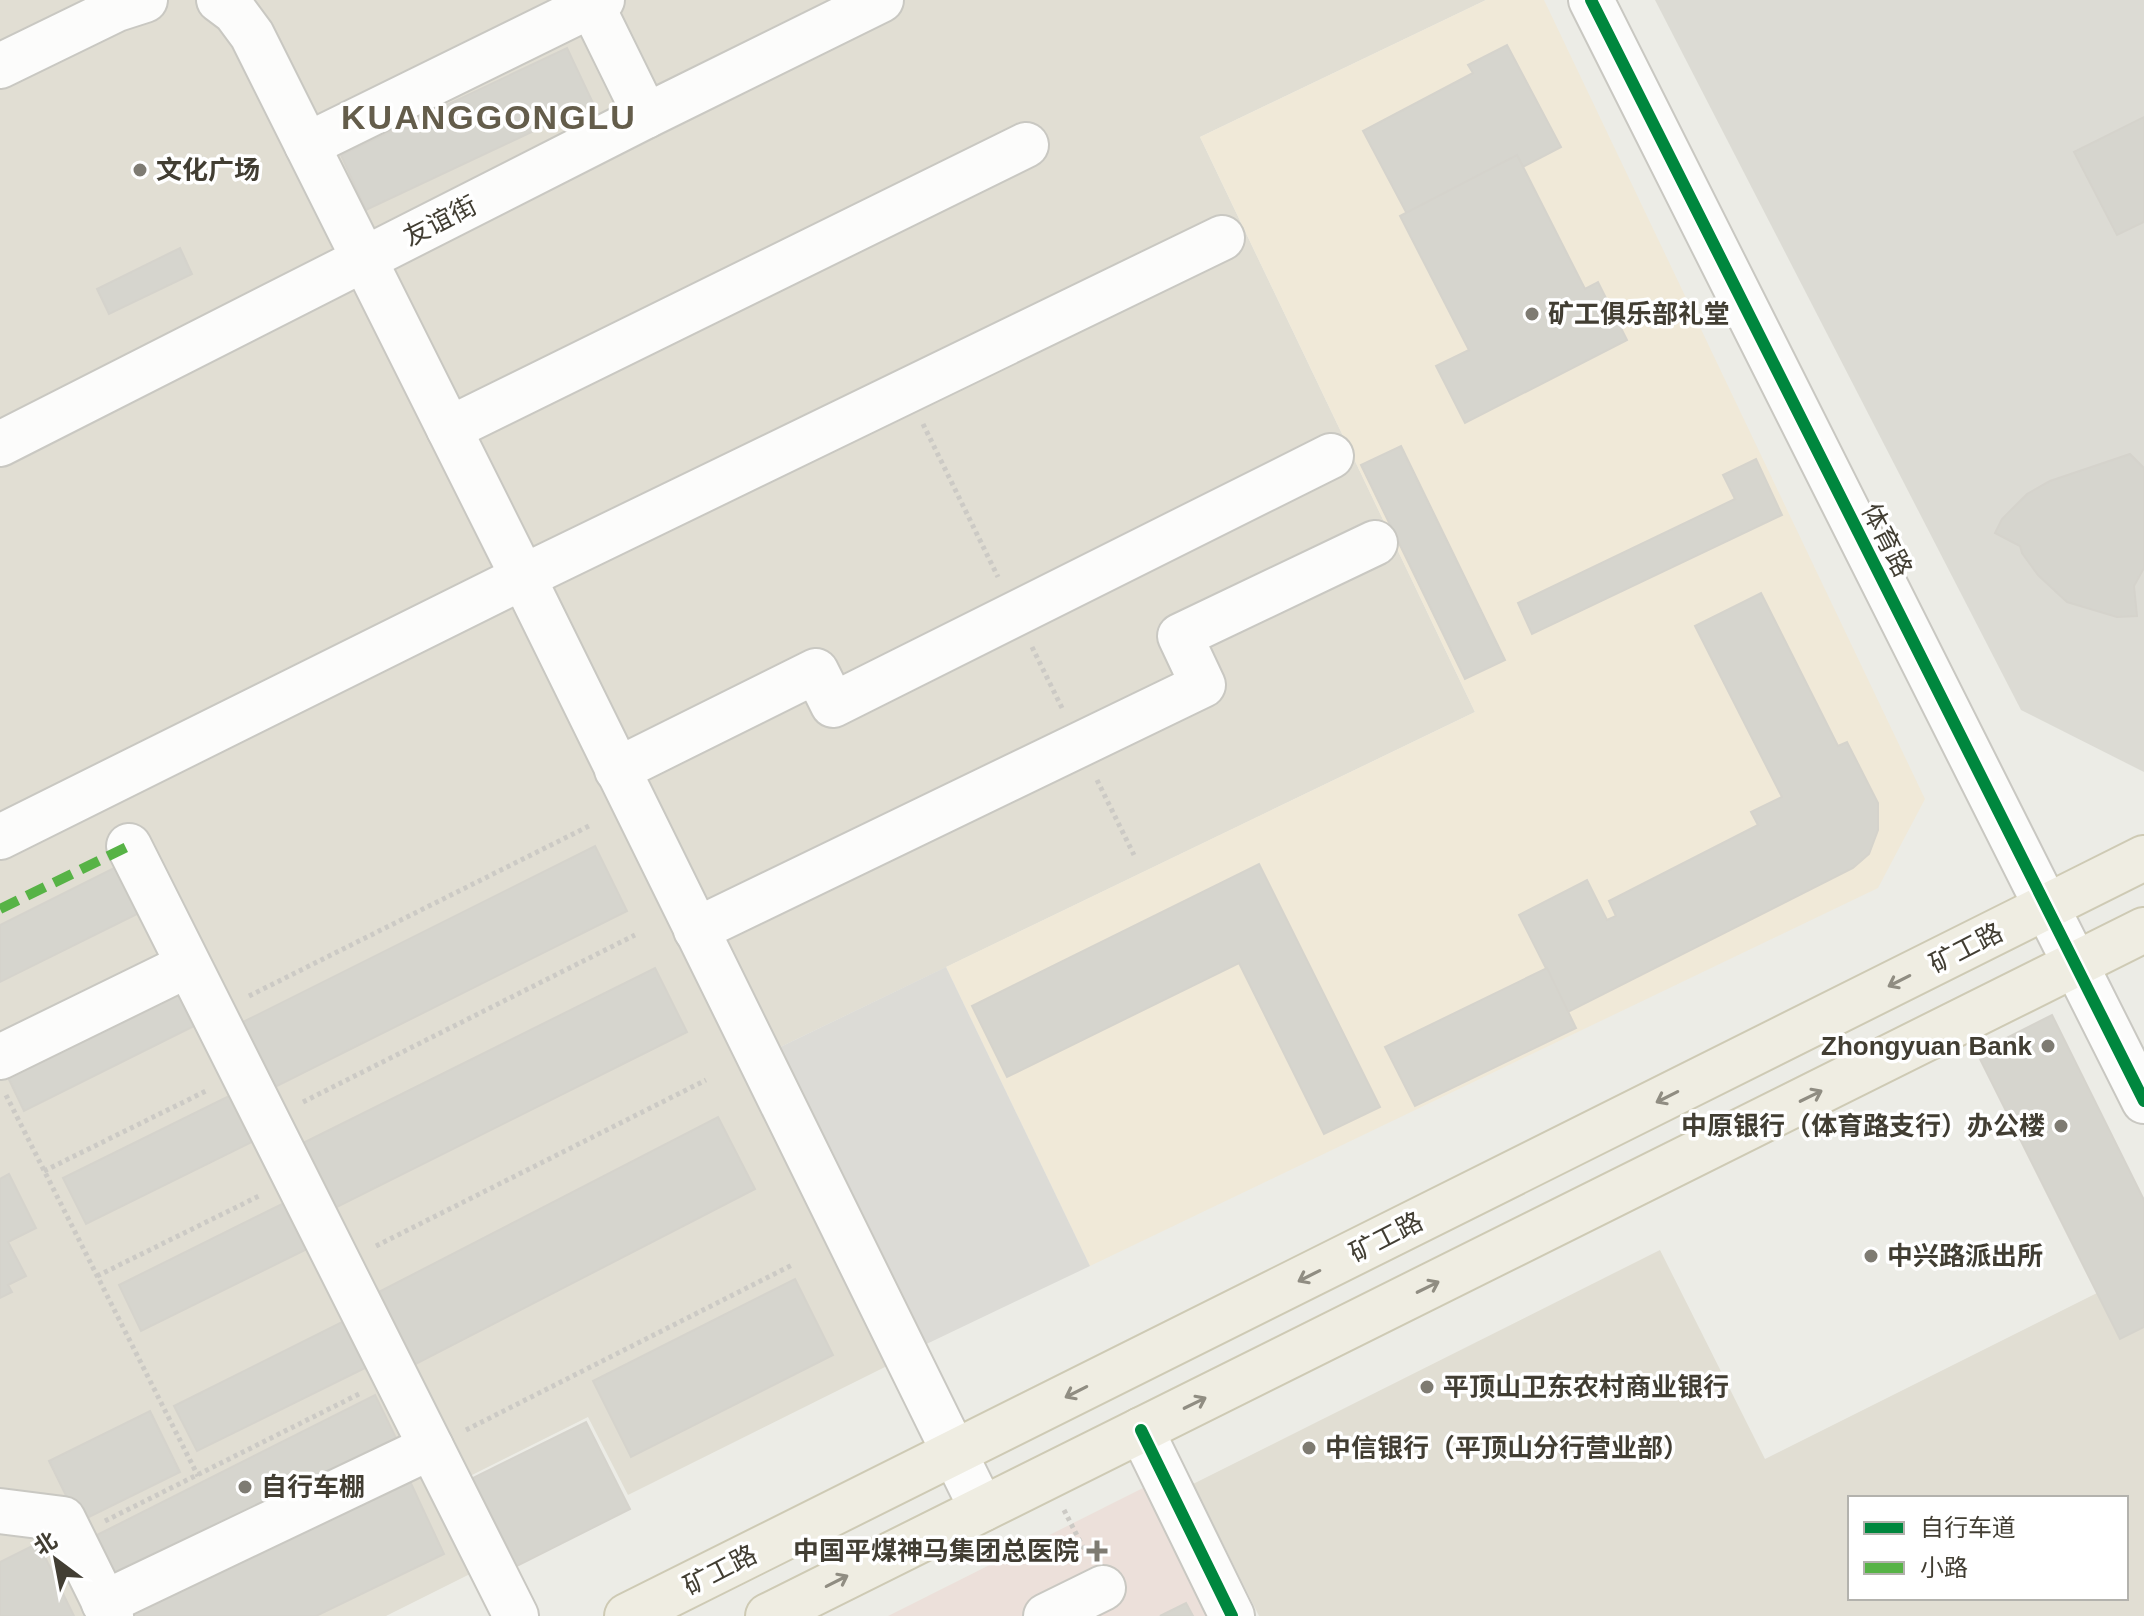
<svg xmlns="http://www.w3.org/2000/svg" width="2144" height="1616" font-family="Helvetica,'Noto Sans SC',sans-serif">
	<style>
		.residential { fill: #e1ded3; fill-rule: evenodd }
		.commercial { fill: #f0e9d8 }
		.industrial { fill: #dcdbd4 }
		.medical { fill: #ece0da }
		.parking { fill: #dcdbd6 }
		.building { fill: #d6d5ce; stroke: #d5d3cc; stroke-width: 2 }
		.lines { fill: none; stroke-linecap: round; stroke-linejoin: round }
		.minor-casing { stroke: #c9c8c2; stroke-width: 48 }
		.major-casing { stroke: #cecab4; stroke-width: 48 }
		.path { stroke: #cccac5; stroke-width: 5; stroke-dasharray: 4 4; stroke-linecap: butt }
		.minor { stroke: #fcfcfb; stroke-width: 44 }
		.major { stroke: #efede2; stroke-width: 44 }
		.quiet { stroke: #57b346; stroke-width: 10; stroke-dasharray: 20 10; stroke-linecap: butt }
		.cycleway-casing { stroke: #fff; stroke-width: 17 }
		.cycleway { stroke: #00873e; stroke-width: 12 }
		.oneway { stroke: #908d82 }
		.poi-dot { fill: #7e7b72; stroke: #fff; stroke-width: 3 }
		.labels { text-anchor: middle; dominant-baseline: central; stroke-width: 7; stroke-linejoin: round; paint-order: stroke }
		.poi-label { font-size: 26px; font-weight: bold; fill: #423e33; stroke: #fff; text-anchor: start }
		.street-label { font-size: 26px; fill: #423e33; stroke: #fff }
		.district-label { font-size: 34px; font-weight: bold; letter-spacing: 2px; fill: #645d4b; stroke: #fff }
	</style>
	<rect width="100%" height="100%" fill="#ecece6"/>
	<!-- residential -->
	<g class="residential">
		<path d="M0 0H1486L1200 137 1475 712 770 1052 889 1365 628 1495 588 1417 454 1484 492 1563 386 1616H0Z"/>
		<path d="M1660 1250 1765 1459 2097 1293 2119 1338 2144 1327V1616H1259L1193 1484ZM1850 1498H2126V1598H1850Z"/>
	</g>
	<!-- commercial -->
	<path class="commercial" d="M1486 0H1544L1925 799 1878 888 1090 1266 946 967 1475 712 1200 137Z"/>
	<!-- industrial -->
	<path class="industrial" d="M1655 0H2144V772L2021 710Z"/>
	<!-- medical -->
	<path class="medical" d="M1145 1487 1210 1616H888Z"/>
	<!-- parking -->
	<path class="parking" d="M946 967 1090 1266 914 1350 770 1052Z"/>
	<!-- building -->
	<g class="building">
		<path d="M1507 45 1561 147 1523 167 1517 155 1407 214 1363 131 1473 73 1468 65Z"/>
		<path d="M567 48 593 103 366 210 341 155Z"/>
		<path d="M2144 117V222L2117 235 2074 152Z"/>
		<path d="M1517 155 1585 289 1598 282 1627 340 1465 423 1436 366 1469 350 1400 216Z"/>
		<path d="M180 248 192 274 109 314 97 289Z"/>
		<path d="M1401 446 1505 660 1465 679 1361 465Z"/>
		<path d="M2130 454 2144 468V568L2134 586 2137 616 2117 617 2067 602 2038 575 2022 553 2020 546 1995 533 2002 519 2027 494 2050 481Z"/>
		<path d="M1756 459 1782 515 1532 634 1518 603 1735 499 1723 475Z"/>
		<path d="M1761 593 1838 746 1847 742 1878 803V830L1869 854 1853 868 1568 1012 1519 915 1587 880 1607 920 1616 916 1609 901 1758 825 1751 812 1782 797 1695 626Z"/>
		<path d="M595 846 627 911 265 1092 233 1027Z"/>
		<path d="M1259 864 1380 1107 1324 1134 1239 963 1007 1077 972 1006Z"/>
		<path d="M118 866 141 912 0 982V925Z"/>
		<path d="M655 968 687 1032 325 1213 293 1148Z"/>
		<path d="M1547 968 1576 1028 1415 1106 1385 1047Z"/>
		<path d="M172 981 194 1026 24 1111 2 1065Z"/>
		<path d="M2052 1015 2144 1200V1327L2120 1339 1977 1053Z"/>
		<path d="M233 1094 256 1140 86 1224 63 1178Z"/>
		<path d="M718 1117 755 1189 410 1367 373 1295Z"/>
		<path d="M9 1174 36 1228 8 1242 26 1276 8 1285 12 1292 0 1298V1179Z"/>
		<path d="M288 1201 311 1247 141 1331 119 1285Z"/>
		<path d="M795 1279 833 1355 631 1457 593 1381Z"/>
		<path d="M344 1321 367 1367 197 1451 174 1406Z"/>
		<path d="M375 1395 396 1438 116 1578 95 1536Z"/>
		<path d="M150 1411 180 1472 79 1522 49 1461Z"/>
		<path d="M586 1422 630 1509 503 1573 459 1485Z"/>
		<path d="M407 1475 444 1554 316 1616H129L126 1610Z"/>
		<path d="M38 1543 74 1616H0V1562Z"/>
		<path d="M1186 1603 1193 1616H1160Z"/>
	</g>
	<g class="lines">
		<!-- minor casing -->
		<g class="minor-casing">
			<g id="minor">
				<path d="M219 0 235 12 252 35 523 577 982 1509"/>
				<path d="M589 0 646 116"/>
				<path d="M1591 0 2144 1101"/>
				<path d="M0 66 117 9 145 0"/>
				<path d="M307 145 602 0"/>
				<path d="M449 429 1026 145"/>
				<path d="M0 444 646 116 881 0"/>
				<path d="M617 770 816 671 833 705 1331 456"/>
				<path d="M0 837 523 577 1222 238"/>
				<path d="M129 846 516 1616"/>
				<path d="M696 930 1203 685 1180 636 1375 543"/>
				<path d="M0 1057 188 965"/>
				<path d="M1141 1430 1232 1616"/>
				<path d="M0 1511 63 1519 111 1616"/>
				<path d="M104 1603 431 1447"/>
				<path d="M1046 1616 1103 1588"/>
			</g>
		</g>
		<!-- major casing -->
		<g class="major-casing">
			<g id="major">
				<path d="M627 1616 2144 858"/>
				<path d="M768 1616 2144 930"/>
			</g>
		</g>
		<!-- path -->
		<g class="path">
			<path d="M923 424 998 577"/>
			<path d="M1032 647 1063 710"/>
			<path d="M1097 780 1134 855"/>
			<path d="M249 996 589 826"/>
			<path d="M6 1095 198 1476"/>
			<path d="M303 1102 635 935"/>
			<path d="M44 1171 208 1090"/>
			<path d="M376 1246 706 1080"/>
			<path d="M97 1276 261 1195"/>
			<path d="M466 1430 794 1264"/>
			<path d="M1064 1510 1087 1555"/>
			<path d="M105 1521 361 1393"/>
		</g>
		<!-- minor -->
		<use href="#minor" class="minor"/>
		<!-- major -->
		<use href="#major" class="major"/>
		<!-- quiet -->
		<path class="quiet" d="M0 909 129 846"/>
		<!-- cycleway casing -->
		<g class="cycleway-casing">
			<g id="cycleway">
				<path d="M1591 0 2144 1101"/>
				<path d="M1141 1430 1232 1616"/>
			</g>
		</g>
		<!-- cycleway -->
		<use href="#cycleway" class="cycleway"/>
	</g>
	<!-- one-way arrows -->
	<defs><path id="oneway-shaft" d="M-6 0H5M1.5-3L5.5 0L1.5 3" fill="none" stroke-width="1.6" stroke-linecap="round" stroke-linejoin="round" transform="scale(2)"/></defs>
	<g class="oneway">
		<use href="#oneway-shaft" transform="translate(1899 981) rotate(153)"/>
		<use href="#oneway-shaft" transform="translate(1811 1096) rotate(-26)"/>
		<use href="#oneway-shaft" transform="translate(1667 1097) rotate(153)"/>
		<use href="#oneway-shaft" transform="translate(1309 1276) rotate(153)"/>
		<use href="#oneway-shaft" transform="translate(1428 1287) rotate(-26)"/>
		<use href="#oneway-shaft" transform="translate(1076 1392) rotate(153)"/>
		<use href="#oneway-shaft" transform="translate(1195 1403) rotate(-26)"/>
		<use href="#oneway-shaft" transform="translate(837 1581) rotate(-27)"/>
	</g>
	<!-- markers -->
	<g class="poi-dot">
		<circle cx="140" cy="170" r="8"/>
		<circle cx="1532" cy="314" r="8"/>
		<circle cx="2048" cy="1046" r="8"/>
		<circle cx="2061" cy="1126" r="8"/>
		<circle cx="1871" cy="1256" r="8"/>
		<circle cx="1427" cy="1387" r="8"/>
		<circle cx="1309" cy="1448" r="8"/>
		<circle cx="245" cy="1487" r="8"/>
		<path d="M1093 1539h8v8h8v8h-8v8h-8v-8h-8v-8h8z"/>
	</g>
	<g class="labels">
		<!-- poi labels -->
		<g class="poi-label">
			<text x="156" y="170">文化广场</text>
			<text x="1548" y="314">矿工俱乐部礼堂</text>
			<text x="2032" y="1046" text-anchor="end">Zhongyuan Bank</text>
			<text x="2045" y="1126" text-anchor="end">中原银行（体育路支行）办公楼</text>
			<text x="1887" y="1256">中兴路派出所</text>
			<text x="1443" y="1387">平顶山卫东农村商业银行</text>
			<text x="1325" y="1448">中信银行（平顶山分行营业部）</text>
			<text x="261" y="1487">自行车棚</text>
			<text x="1079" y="1551" text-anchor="end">中国平煤神马集团总医院</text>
		</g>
		<!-- street labels -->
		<g class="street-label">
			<text transform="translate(440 221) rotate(-27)">友谊街</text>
			<text transform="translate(1887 540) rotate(63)">体育路</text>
			<text transform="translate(1966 948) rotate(-27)">矿工路</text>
			<text transform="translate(1386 1237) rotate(-27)">矿工路</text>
			<text transform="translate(720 1570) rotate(-27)">矿工路</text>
		</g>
		<!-- district labels -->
		<g class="district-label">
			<text x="489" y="117">KUANGGONGLU</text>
		</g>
	</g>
	<!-- legend -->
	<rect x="1848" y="1496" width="280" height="104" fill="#ffffff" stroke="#b3b2ad" stroke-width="2"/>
	<rect x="1864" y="1522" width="40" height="12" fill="#00873e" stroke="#b3b2ad" stroke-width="2"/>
	<text x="1920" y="1536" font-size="24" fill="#423e33">自行车道</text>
	<rect x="1864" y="1562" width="40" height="12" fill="#57b346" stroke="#b3b2ad" stroke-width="2"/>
	<text x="1920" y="1576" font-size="24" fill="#423e33">小路</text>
	<!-- north arrow -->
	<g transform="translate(56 1560) rotate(328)" stroke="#ffffff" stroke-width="6" paint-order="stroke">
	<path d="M0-6L14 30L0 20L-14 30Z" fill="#423e33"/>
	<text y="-12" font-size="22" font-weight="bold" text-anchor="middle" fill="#423e33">北</text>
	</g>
</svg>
